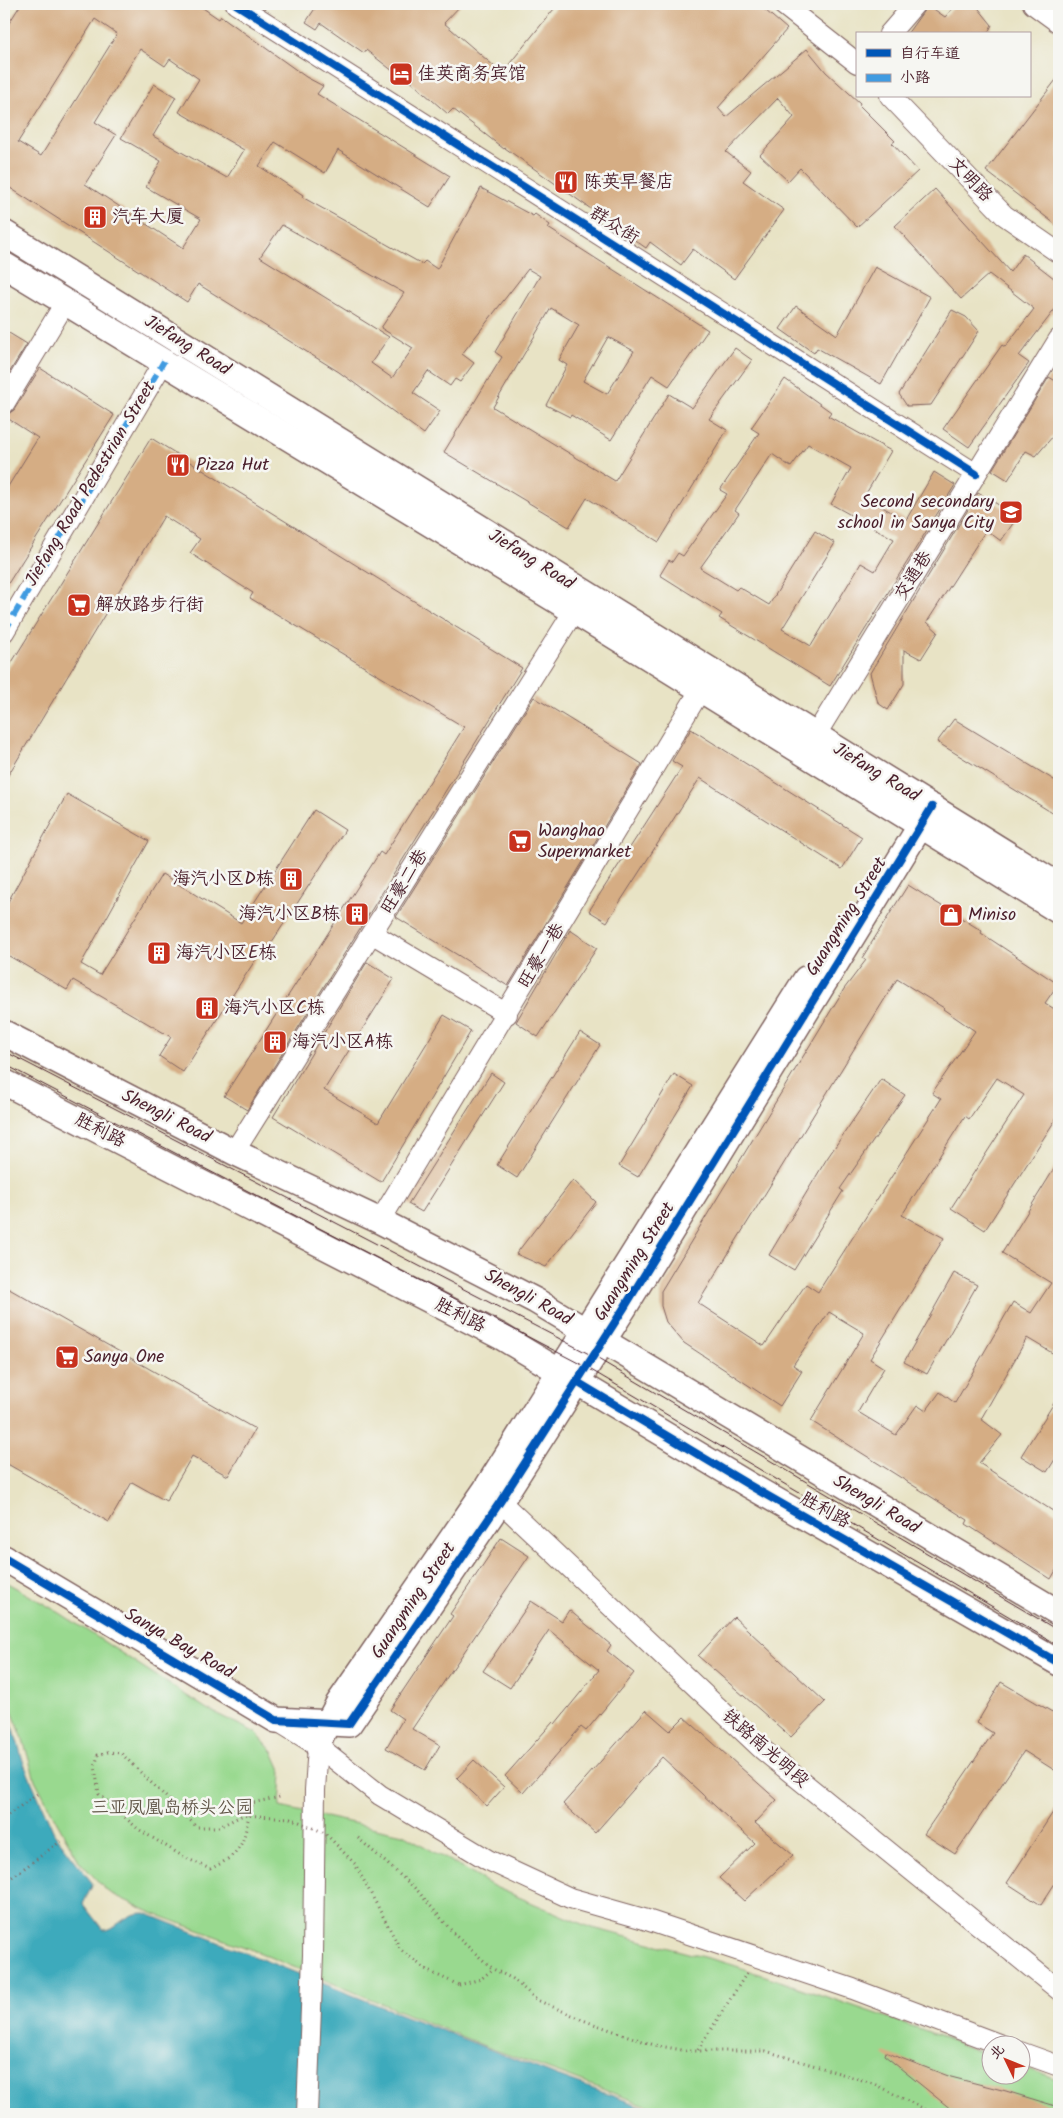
<svg xmlns="http://www.w3.org/2000/svg" width="1063" height="2118" font-family="Kalam,'LXGW WenKai TC',sans-serif">
	<style>
		.green { fill: #99d98f; stroke: #727c5d }
		.water { fill: #3daabc; stroke: #446474 }
		.building { fill: #d5ad84; fill-rule: evenodd }
		.lines { fill: none; stroke-linecap: round; stroke-linejoin: round }
		.minor-casing { stroke: #816461; stroke-width: 22 }
		.major-casing { stroke: #816461; stroke-width: 28 }
		.path { stroke: #816461; stroke-width: 3; stroke-dasharray: 1 4; stroke-linecap: butt }
		.minor { stroke: #fff; stroke-width: 20 }
		.major { stroke: #fff; stroke-width: 25 }
		.tram { stroke: #4a1f2b; stroke-width: 1 }
		.path-bridge { stroke: #816461; stroke-width: 3; stroke-dasharray: 1 4; stroke-linecap: butt }
		.quiet { stroke: #409be1; stroke-width: 6; stroke-dasharray: 12 6; stroke-linecap: butt }
		.cycleway-casing { stroke: #f6f6f2; stroke-width: 11 }
		.cycleway { stroke: #0057b8; stroke-width: 8 }
		.labels { text-anchor: middle; dominant-baseline: central; stroke-width: 5; stroke-linejoin: round; paint-order: stroke }
		.poi-label { font-size: 18px; fill: #4a1f2b; stroke: #f6f6f2; text-anchor: start }
		.street-label { font-size: 18px; fill: #4a1f2b; stroke: #f6f6f2 }
		.park-label { font-size: 18px; fill: #625749; stroke: #f6f6f2 }
	</style>
	<rect width="100%" height="100%" fill="#f6f6f2"/>
	<filter id="ink" filterUnits="userSpaceOnUse"><feTurbulence type="fractalNoise" baseFrequency=".02" numOctaves="2"/><feDisplacementMap in="SourceGraphic" scale="10" xChannelSelector="R" yChannelSelector="G"/><feConvolveMatrix kernelMatrix="1 2 1 2 8 2 1 2 1" color-interpolation-filters="sRGB"/></filter>
	<filter id="wash" filterUnits="userSpaceOnUse"><feTurbulence type="fractalNoise" baseFrequency=".0096" numOctaves="4" result="noise"/><feDisplacementMap in="SourceGraphic" scale="20" xChannelSelector="R" yChannelSelector="G"/><feGaussianBlur stdDeviation="1.12" result="paint"/><feColorMatrix in="noise" values="0 0 0 0 0 0 0 0 0 0 0 0 0 0 0 0 0 1.4 0 .05"/><feComposite in="paint" operator="in"/></filter>
	<g filter="url(#wash)">
		<rect width="100%" height="100%" fill="#e8e3c5"/>
		<!-- green -->
		<path class="green" d="M4 1581 60 1613 207 1709 256 1733 273 1752 282 1772 280 1807 403 1834 495 1887 589 1927 730 1964 921 2029 990 2056V2076H1020L1021 2066 1059 2080V2114H670L487 2047 250 1949 152 1913 108 1892 79 1861 57 1822 35 1780 22 1736 4 1692Z"/>
		<!-- water -->
		<path class="water" d="M4 1697 24 1764 54 1833 93 1884 83 1904 103 1930C115 1932 124 1912 145 1913L557 2076 663 2114H4Z"/>
		<g id="blocks">
			<!-- building -->
			<g class="building">
				<path d="M21 4H197L219 19 221 16 306 77 323 86 317 94 450 176 430 207 338 150 325 173 275 142 259 166 303 195 302 197 422 264 425 261 437 269 481 188 533 216 535 214 550 225 548 228 708 330 669 386 652 375 611 440 571 415 570 417 546 405 567 365 559 360 579 325 551 308 493 407 615 481 669 394 692 408 735 348 752 360 709 419 727 430 659 542 587 498 569 527 444 452 502 357 495 352 540 276 528 269 462 354 474 363 460 382 455 379 450 386 428 371 413 393 440 411 424 434 339 372 198 284 187 302 4 184V31ZM95 19 117 34 41 156 18 142ZM140 49 165 66 170 59 199 79 179 112 244 150 227 178 153 136 176 97 154 84 121 138 161 161 146 187 201 219 183 248 85 184 116 135 95 122ZM282 225 404 293 381 328 413 348 392 378 371 363 389 337 260 257ZM608 337 634 351 607 394 583 381Z"/>
				<path d="M318 4H462L444 23 502 73 558 4H758L787 29 718 108 726 117 807 49 826 72 860 103 859 105 895 141 892 143 918 171 857 227 800 168 788 181 760 155 794 117 778 98 726 152 751 171 743 181 784 210 734 279 693 249 681 265 650 242 646 248 505 148 504 149 453 109 448 114 400 72 398 75 366 50 364 53 321 23 317 29 306 22Z"/>
				<path d="M957 4H975L992 25 987 34H907L928 5 945 17Z"/>
				<path d="M1059 76V227L986 171Z"/>
				<path d="M935 189 1010 272 1023 254 1059 282V304L1019 356 1029 363 969 447 943 429 1002 345 1005 347 1034 309 989 274 961 299 895 226Z"/>
				<path d="M875 267 930 297 881 384 817 348 814 353 780 329 796 306 837 335Z"/>
				<path d="M952 310 966 317 979 331 931 405 907 406 899 394Z"/>
				<path d="M4 330 27 344 4 381Z"/>
				<path d="M40 368 114 415 4 590V493L38 438 4 416 14 410Z"/>
				<path d="M1049 377 1059 383V429L1036 456 1026 451 1008 480 992 470Z"/>
				<path d="M785 379 831 412 828 416 891 451 864 497 906 520 934 472 955 485 830 686 719 618 722 614 660 575 669 560 672 562 678 553 683 556 727 494 720 490 759 433 751 428ZM808 444 851 468 831 504 894 539 875 571 861 563 811 646 782 629 835 543 815 531 769 605 739 587 736 590 700 568 739 513 735 510 772 454 791 467Z"/>
				<path d="M151 438 522 668 247 1110 224 1096 380 852 384 855 464 727 250 598 253 593 190 553 200 539 164 516 4 782V675Z"/>
				<path d="M978 493 1018 516 1001 541 986 530 927 622 938 632 921 659 904 650V684L888 710 878 703 870 673Z"/>
				<path d="M534 697 642 764 508 986 396 917Z"/>
				<path d="M954 719 1059 783V817L937 742Z"/>
				<path d="M691 729 862 837 842 869 700 778 607 922 589 911 682 767 672 761Z"/>
				<path d="M67 794 149 841 81 964 100 975 162 874 241 923 314 810 345 830 268 948 265 945 183 1072 159 1056 171 1037 73 980 67 990 4 953V909Z"/>
				<path d="M908 885 982 931 981 933 1058 984 1045 1003 1059 1012V1114L985 1230 951 1208 1024 1095 997 1078 969 1119 965 1116 902 1215 944 1238 870 1359 884 1368 858 1412 896 1435 917 1405 926 1411 940 1392 955 1403 1013 1302 1031 1313 1051 1283 1002 1253 1059 1161V1357L1027 1338 981 1419 1002 1435 979 1463 1059 1515V1565L1051 1579 966 1524 968 1520 811 1421 864 1333 829 1312 793 1365 802 1371 780 1406 684 1343 666 1322 661 1306V1291L844 989 866 960 862 958ZM897 979 944 1008 943 1009 975 1031 932 1093 941 1099 818 1292 806 1284 764 1346 698 1303Z"/>
				<path d="M570 930 597 948 538 1037 516 1022Z"/>
				<path d="M367 962 394 979 324 1090 378 1123 444 1015 471 1031 381 1182 273 1117Z"/>
				<path d="M580 1032 600 1045 517 1178 497 1165Z"/>
				<path d="M491 1073 504 1082 422 1212 408 1204Z"/>
				<path d="M674 1074 693 1086 638 1177 619 1166Z"/>
				<path d="M881 1079 905 1095 840 1189 843 1191 794 1270 769 1255 826 1160Z"/>
				<path d="M573 1180 596 1202 546 1267 516 1254Z"/>
				<path d="M954 1273 977 1285 927 1374 904 1362Z"/>
				<path d="M4 1286 255 1429 228 1476 192 1456 166 1501 132 1482 109 1522 4 1462Z"/>
				<path d="M1059 1395V1453L1047 1472 1021 1456Z"/>
				<path d="M501 1538 529 1556 412 1729 440 1745 425 1770 386 1748 403 1719 390 1710 453 1616 450 1614Z"/>
				<path d="M531 1601 562 1621 569 1610 611 1645 607 1651 634 1673 586 1731 581 1727 523 1793 505 1776 553 1722 555 1724 599 1670 549 1630 510 1688 483 1671Z"/>
				<path d="M734 1617 825 1702 791 1737 698 1656Z"/>
				<path d="M1001 1682 1059 1716V1773L1024 1751 955 1854 924 1834 993 1733 977 1723Z"/>
				<path d="M646 1710 670 1731 684 1717 777 1800 755 1823 793 1855 744 1901 719 1878 755 1843 662 1757 595 1833 563 1804Z"/>
				<path d="M474 1760 504 1787 487 1806 457 1778Z"/>
				<path d="M1059 1803V1877L1041 1905 1007 1883Z"/>
				<path d="M885 2052 951 2077 1006 2091 1059 2107V2114H957L884 2055Z"/>
			</g>
		</g>
	</g>
	<g filter="url(#ink)">
		<use href="#blocks" fill-opacity="0" stroke="#816461" stroke-width="1"/>
		<g class="lines">
			<!-- minor casing -->
			<g class="minor-casing">
				<g id="minor">
					<path d="M236 4 976 474"/>
					<path d="M782 4 857 63"/>
					<path d="M1033 4 1059 23"/>
					<path d="M889 34 915 4"/>
					<path d="M890 96 1004 215 1059 253"/>
					<path d="M4 404 65 303"/>
					<path d="M4 632 164 361"/>
					<path d="M815 736 1059 339"/>
					<path d="M373 934 507 1014"/>
					<path d="M234 1152 574 611"/>
					<path d="M380 1221 701 689"/>
					<path d="M490 1492 763 1750 1059 1990"/>
					<path d="M276 1720 318 1746 380 1795 488 1860 570 1898 644 1919 853 1989 1004 2046"/>
					<path d="M1020 2052 1059 2066"/>
					<path d="M307 2114 313 1955 315 1790 318 1746"/>
				</g>
			</g>
			<!-- major casing -->
			<g class="major-casing">
				<g id="major">
					<path d="M4 233 1059 886"/>
					<path d="M4 265 574 611 1059 911"/>
					<path d="M4 1033 234 1152 380 1221 536 1301 1059 1613"/>
					<path d="M4 1082 500 1336 749 1485 1059 1663"/>
					<path d="M4 1558 276 1720 349 1724 500 1502 624 1308 932 807"/>
					<path d="M318 1746 321 1736 338 1704 486 1489 806 979"/>
				</g>
			</g>
			<!-- path -->
			<g class="path">
				<path d="M133 1765 121 1753 108 1752 98 1755 95 1767 99 1794 138 1829 184 1857 210 1869C248 1851 242 1840 252 1803L280 1797"/>
				<path d="M4 1818 37 1794"/>
				<path d="M358 1838 417 1890 456 1936 493 1969 513 1979 537 2000 588 2022 654 2045 688 2051H766L872 2083 934 2114"/>
				<path d="M4 1883 61 1841"/>
				<path d="M459 1985 481 1979 493 1969"/>
				<path d="M698 2050 748 1971"/>
			</g>
			<!-- minor -->
			<use href="#minor" class="minor"/>
			<!-- major -->
			<use href="#major" class="major"/>
			<!-- tram -->
			<g class="tram">
				<path d="M4 1051 593 1356 1059 1631"/>
				<path d="M4 1064 586 1367 1059 1646"/>
			</g>
			<!-- path-bridge -->
			<path class="path-bridge" d="M133 1765 197 1827H219L243 1815 290 1818 325 1833 355 1864 401 1950 428 1971 459 1985"/>
			<!-- quiet -->
			<path class="quiet" d="M4 632 164 361"/>
			<!-- cycleway casing -->
			<g class="cycleway-casing">
				<g id="cycleway">
					<path d="M236 4 976 474"/>
					<path d="M577 1382 749 1485 1059 1663"/>
					<path d="M4 1558 276 1720 349 1724 500 1502 624 1308 932 807"/>
				</g>
			</g>
			<!-- cycleway -->
			<use href="#cycleway" class="cycleway"/>
		</g>
	</g>
	<!-- icons -->
	<defs>
		<g id="hotel-square" transform="scale(1.25)"><rect x="-9" y="-9" width="18" height="18" rx="4" fill="#c8321e" stroke="#f6f6f2"/><path d="M-6-4.5h1.5V1H6V5H4.5V3h-9V5H-6ZM-4 0a1.8 1.8 0 1 1 3.6 0ZM.5 0V-2.5h3Q6-2.5 6 0Z" fill="#fff"/></g>
		<g id="restaurant-square" transform="scale(1.25)"><rect x="-9" y="-9" width="18" height="18" rx="4" fill="#c8321e" stroke="#f6f6f2"/><path d="M-5-6h1v4h1v-4h1v4h1v-4h1v5L-1.5 .5V6h-2V.5L-5-1ZM5-6V6H3V1.5H1.5Q1.5-4 5-6Z" fill="#fff"/></g>
		<g id="building-square" transform="scale(1.25)"><rect x="-9" y="-9" width="18" height="18" rx="4" fill="#c8321e" stroke="#f6f6f2"/><path d="M-4-6H4V6H1V3H-1V6H-4ZM-2.5-4.3h1.7v1.8h-1.7ZM.8-4.3h1.7v1.8H.8ZM-2.5-1h1.7V.8h-1.7ZM.8-1h1.7V.8H.8Z" fill="#fff"/></g>
		<g id="school-square" transform="scale(1.25)"><rect x="-9" y="-9" width="18" height="18" rx="4" fill="#c8321e" stroke="#f6f6f2"/><path d="M0-5L7-2L0 1L-7-2ZM-4 1L0 2.5L4 1V4Q0 6-4 4Z" fill="#fff"/></g>
		<g id="supermarket-square" transform="scale(1.25)"><rect x="-9" y="-9" width="18" height="18" rx="4" fill="#c8321e" stroke="#f6f6f2"/><path d="M-6-5.5h2.5l.6 2H6L4.5 2H-2.5L-4.4-4H-6ZM-1.5 3.2a1.3 1.3 0 1 0 .1 0ZM3 3.2a1.3 1.3 0 1 0 .1 0Z" fill="#fff"/></g>
		<g id="shop-square" transform="scale(1.25)"><rect x="-9" y="-9" width="18" height="18" rx="4" fill="#c8321e" stroke="#f6f6f2"/><path d="M-5-2.5h2.3a2.7 3.5 0 0 1 5.4 0H5L5.5 6h-11ZM-1.5-2.5h3a1.5 2.3 0 0 0-3 0Z" fill="#fff"/></g>
	</defs>
	<g fill-rule="evenodd">
		<use href="#hotel-square" x="401" y="74"/>
		<use href="#restaurant-square" x="566" y="182"/>
		<use href="#building-square" x="95" y="217"/>
		<use href="#restaurant-square" x="178" y="465"/>
		<use href="#school-square" x="1011" y="512"/>
		<use href="#supermarket-square" x="79" y="605"/>
		<use href="#supermarket-square" x="520" y="841"/>
		<use href="#building-square" x="291" y="879"/>
		<use href="#building-square" x="357" y="914"/>
		<use href="#shop-square" x="951" y="915"/>
		<use href="#building-square" x="159" y="953"/>
		<use href="#building-square" x="207" y="1008"/>
		<use href="#building-square" x="275" y="1042"/>
		<use href="#supermarket-square" x="67" y="1357"/>
	</g>
	<g class="labels">
		<!-- poi labels -->
		<g class="poi-label">
			<text x="418" y="74">佳英商务宾馆</text>
			<text x="584" y="182">陈英早餐店</text>
			<text x="112" y="217">汽车大厦</text>
			<text x="196" y="465">Pizza Hut</text>
			<text x="994" y="502" text-anchor="end">Second secondary<tspan x="994" dy="21">school in Sanya City</tspan></text>
			<text x="96" y="605">解放路步行街</text>
			<text x="538" y="831">Wanghao<tspan x="538" dy="21">Supermarket</tspan></text>
			<text x="274" y="879" text-anchor="end">海汽小区D栋</text>
			<text x="340" y="914" text-anchor="end">海汽小区B栋</text>
			<text x="968" y="915">Miniso</text>
			<text x="176" y="953">海汽小区E栋</text>
			<text x="224" y="1008">海汽小区C栋</text>
			<text x="292" y="1042">海汽小区A栋</text>
			<text x="84" y="1357">Sanya One</text>
		</g>
		<!-- street labels -->
		<g class="street-label">
			<text transform="translate(970 180) rotate(46)">文明路</text>
			<text transform="translate(614 226) rotate(32)">群众街</text>
			<text transform="translate(187 346) rotate(32)">Jiefang Road</text>
			<text transform="translate(91 484) rotate(-59)">Jiefang Road Pedestrian Street</text>
			<text transform="translate(531 560) rotate(32)">Jiefang Road</text>
			<text transform="translate(914 576) rotate(-58)">交通巷</text>
			<text transform="translate(876 773) rotate(31)">Jiefang Road</text>
			<text transform="translate(405 882) rotate(-58)">旺豪二巷</text>
			<text transform="translate(847 917) rotate(-58)">Guangming Street</text>
			<text transform="translate(542 956) rotate(-59)">旺豪一巷</text>
			<text transform="translate(166 1117) rotate(27)">Shengli Road</text>
			<text transform="translate(100 1131) rotate(27)">胜利路</text>
			<text transform="translate(635 1262) rotate(-58)">Guangming Street</text>
			<text transform="translate(528 1298) rotate(29)">Shengli Road</text>
			<text transform="translate(460 1316) rotate(27)">胜利路</text>
			<text transform="translate(876 1505) rotate(31)">Shengli Road</text>
			<text transform="translate(825 1511) rotate(29)">胜利路</text>
			<text transform="translate(414 1601) rotate(-56)">Guangming Street</text>
			<text transform="translate(179 1644) rotate(30)">Sanya Bay Road</text>
			<text transform="translate(765 1749) rotate(41)">铁路南光明段</text>
		</g>
		<!-- park labels -->
		<g class="park-label">
			<text x="172" y="1808">三亚凤凰岛桥头公园</text>
		</g>
	</g>
	<!-- margin -->
	<rect width="1063" height="2118" fill="none" stroke="#f6f6f2" stroke-width="20"/>
	<!-- legend -->
	<rect x="856" y="32" width="175" height="65" fill="#f6f6f2" stroke="#b1a0a2"/>
	<rect x="866" y="49" width="25" height="8" fill="#0057b8" stroke="#b1a0a2"/>
	<text x="900" y="58" font-size="15" fill="#4a1f2b">自行车道</text>
	<rect x="866" y="74" width="25" height="8" fill="#409be1" stroke="#b1a0a2"/>
	<text x="900" y="82" font-size="15" fill="#4a1f2b">小路</text>
	<!-- north arrow -->
	<g transform="translate(1006 2060) rotate(313)"><circle r="24" fill="#f6f6f2" stroke="#b1a0a2"/>
	<path d="M0-4L9 19L0 12L-9 19Z" fill="#c8321e"/>
	<text y="-8" font-size="14" font-weight="bold" text-anchor="middle" fill="#4a1f2b">北</text>
	</g>
</svg>
